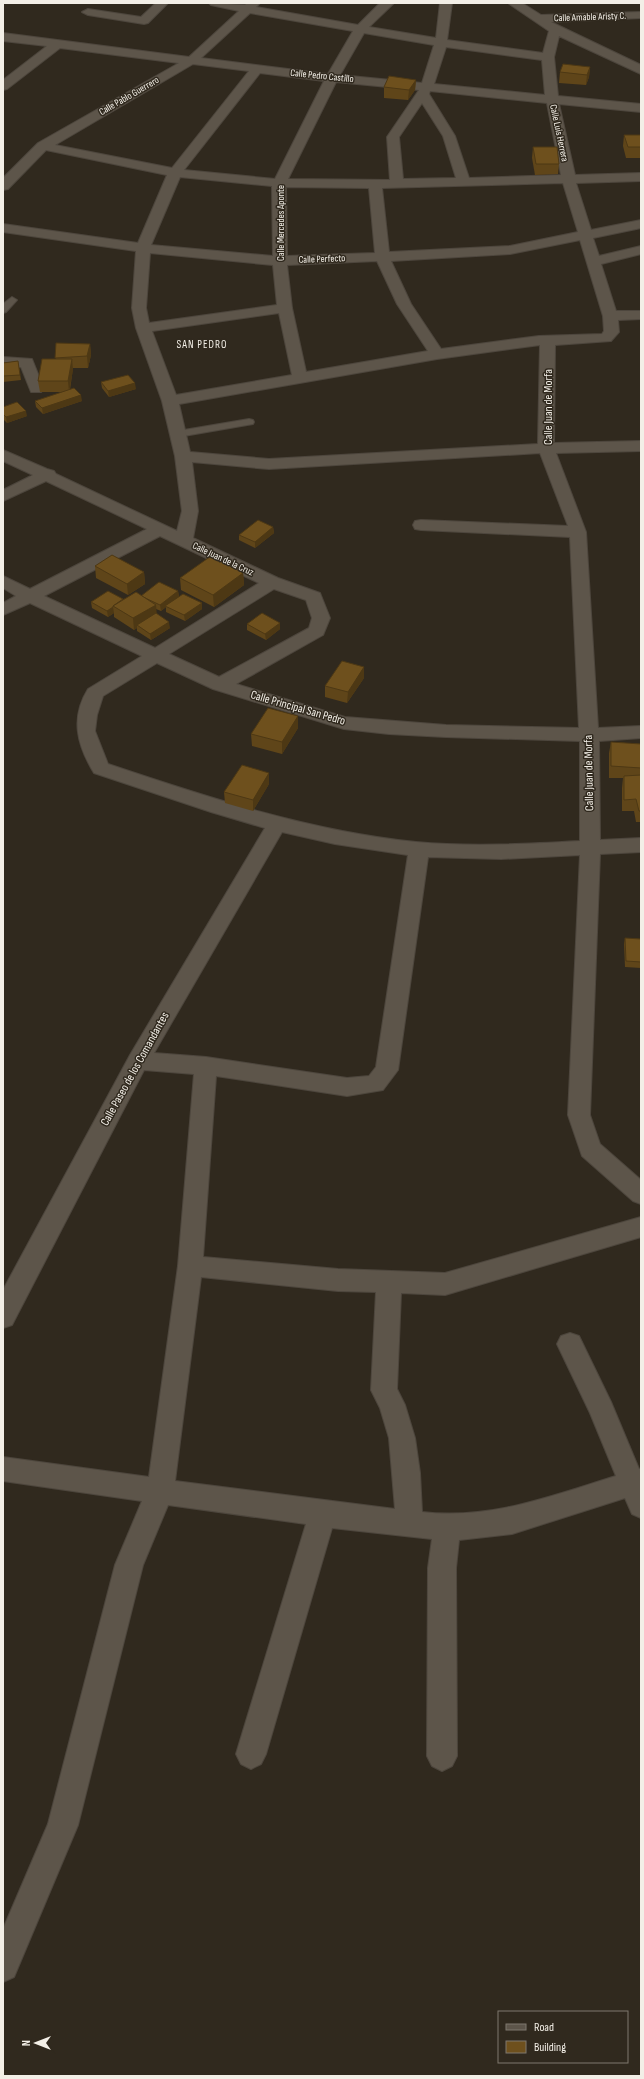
<svg xmlns="http://www.w3.org/2000/svg" width="644" height="2079" font-family="'Sofia Sans Condensed',sans-serif">
	<style>
		.lines { fill: none; stroke-linecap: round; stroke-linejoin: round }
		.lane-casing { stroke: #4d463d; stroke-width: 2 }
		.street-casing { stroke: #4d463d; stroke-width: 2 }
		.lane { fill: #5d554a; fill-rule: evenodd }
		.street { fill: #5d554a; fill-rule: evenodd }
		.wall { fill: #5f4519 }
		.shaded-wall { fill: #4d3814 }
		.building { fill: #6e501d; stroke: #4d3814 }
		.labels { text-anchor: middle; dominant-baseline: central; stroke-width: 3; stroke-linejoin: round; paint-order: stroke }
		.far-street-label { font-size: 10px; fill: #f3efe7; stroke: #30291e }
		.far-neighbourhood-label { font-size: 11px; letter-spacing: 1px; fill: #f3efe7; stroke: #30291e }
		.street-label { font-size: 12px; fill: #f3efe7; stroke: #30291e }
	</style>
	<rect width="100%" height="100%" fill="#30291e"/>
	<g class="lines">
		<!-- lane casing -->
		<g class="lane-casing">
			<g id="lane">
				<path d="M12 297 17 300 6 312 3 313V304Z"/>
				<path d="M249 419 253 420 254 422 253 424 178 437 173 434 178 431Z"/>
			</g>
		</g>
		<!-- street casing -->
		<g class="street-casing">
			<g id="street">
				<path d="M156 3H168L148 23 144 24 88 15 82 12 88 9 141 17Z"/>
				<path d="M209 3 245 5 247 3H260L256 7 358 25 380 3H394L369 27 436 38 440 3H452L447 40 543 53 549 31 508 3H522L541 15 641 12V18L551 22 641 65V74L559 36 554 57 558 96 641 104V112L559 104 575 175 641 173V181L576 183 591 230 641 220V228L593 238 599 256 641 246V254L601 264 616 311H641V319L618 320 619 332 611 341 555 345 554 443 641 441V451L556 453 586 532 598 728 641 726V738L599 741 600 840 641 838V852L600 854 590 1115 600 1144 641 1180V1204L633 1201 582 1156 568 1115 580 855 501 859 428 857 398 1070 383 1090 347 1096 216 1076 203 1257 338 1269 445 1273 641 1217V1237L445 1295 401 1293 397 1389 405 1405 415 1438 420 1473 422 1512C491 1520 551 1496 616 1476L590 1413 557 1344 561 1336 570 1333 579 1336 611 1402 639 1469H641V1518L632 1514 625 1498 512 1534 459 1540 456 1568 457 1756 452 1766 442 1771 432 1766 427 1756 428 1568 432 1539 332 1528 266 1754 261 1764 251 1769 241 1764 236 1754 306 1524 168 1505 143 1565 78 1825 14 1977 3 1982V1929L48 1824 115 1565 142 1501 3 1481V1457L149 1477 178 1266 194 1074 144 1070 12 1325 3 1328V1290L130 1055 265 828 211 812 94 773C77 745 70 718 88 689L142 656 30 603 3 615V603L16 596 3 588V576L30 589 147 529 46 481 3 501V490L33 475 3 461V450L47 469 54 471 56 474 177 531 182 511 175 456 162 401 136 328 132 308 136 251 3 232V224L138 243 167 175 46 150 8 189 3 190V178L38 143 179 63 60 48 7 89 3 90V80L47 46 3 41V33L189 57 239 11 211 5ZM250 13 353 31 328 74 201 58ZM364 33 434 45 422 83 340 75ZM446 47 542 60 545 95 434 84ZM193 64 249 71 172 168 55 145ZM260 73 324 81 275 179 184 170ZM336 82 419 90 387 137 390 180 288 179ZM430 91 547 103 561 175 469 178 455 136 429 94ZM422 103 443 136 456 178 403 179 399 137ZM180 177 272 186 273 256 151 245ZM563 183 578 232 510 246 389 252 382 188ZM286 187 369 188 375 253 287 256ZM580 240 603 316 604 331 602 334 539 336 441 349 411 304 391 261 510 254ZM150 253 273 265 277 305 149 323 146 308ZM377 261 397 304 428 351 306 372 292 308 287 265ZM279 313 292 375 176 395 152 331ZM540 345 538 444 269 459 190 452 179 404 437 359ZM540 453 568 526 421 520 415 521 413 525 415 529 421 530 570 537 579 728 446 725 345 717 236 684 323 635 330 618 320 593 278 578 193 538 198 511 192 462 269 469ZM160 536 259 583 155 648 44 596ZM274 589 306 600 312 618 309 628 219 677 169 654ZM157 663 213 689 344 729 389 734 446 737 580 741V841C526 844 471 847 416 842 310 831 209 798 108 764L95 731 97 715 103 696ZM282 832 335 844 408 855 376 1067 369 1076 347 1078 206 1057 154 1053ZM201 1277 338 1291 376 1292 371 1390 380 1408 389 1438 395 1509 175 1481Z"/>
				<path d="M3 357 32 359 44 389 41 392H31L21 367H3Z"/>
			</g>
		</g>
		<!-- lane -->
		<use href="#lane" class="lane"/>
		<!-- street -->
		<use href="#street" class="street"/>
	</g>
	<!-- wall -->
	<g class="wall">
		<path d="M590 67 589 77 586 85 559 83 560 72Z"/>
		<path d="M416 80 415 90 408 100 384 98V87Z"/>
		<path d="M624 135H641V158H626L623 146Z"/>
		<path d="M533 147 559 164 558 174 535 175 532 158Z"/>
		<path d="M56 343 90 344 91 355 88 368H73L70 390 82 401 43 414 36 407 35 401 63 392H40L38 381 56 359Z"/>
		<path d="M18 361 21 380 3 382V363Z"/>
		<path d="M101 382 136 389 109 397 102 388Z"/>
		<path d="M3 407 27 416 7 423 3 419Z"/>
		<path d="M273 527 274 533 255 548 239 540V535Z"/>
		<path d="M95 566 144 572 145 584 128 595 96 578Z"/>
		<path d="M243 573 244 585 214 607 181 590 180 578Z"/>
		<path d="M178 591 179 597 202 603V609L185 621 166 612V607L161 611 156 609V614L170 628 151 640 137 631V628L134 630 114 617V613L108 617 92 608 91 602 123 599 141 596Z"/>
		<path d="M280 623V629L266 640 247 630V624Z"/>
		<path d="M364 678 347 703 325 697V686Z"/>
		<path d="M298 728 282 754 252 746 251 734Z"/>
		<path d="M611 742 641 744V822H636L634 811H622V788L623 778H609V753Z"/>
		<path d="M269 784 253 811 225 803 224 792Z"/>
		<path d="M625 938 641 939V968L625 967 624 944Z"/>
	</g>
	<!-- shaded-wall -->
	<g class="shaded-wall">
		<path d="M590 67 589 77 586 85 587 75Z"/>
		<path d="M416 80 415 90 408 100 409 90Z"/>
		<path d="M90 344 91 355 88 368 87 356Z"/>
		<path d="M72 359 73 370 69 392 68 381Z"/>
		<path d="M135 383 136 389 109 397 108 391Z"/>
		<path d="M81 395 82 401 43 414 42 408Z"/>
		<path d="M26 411 27 416 7 423 6 417Z"/>
		<path d="M273 527 274 533 255 548V542Z"/>
		<path d="M144 572 145 584 128 595 127 584Z"/>
		<path d="M243 573 244 585 214 607 213 595Z"/>
		<path d="M178 591 179 597 165 606 166 607 161 611 160 605Z"/>
		<path d="M202 603V609L185 621 184 615Z"/>
		<path d="M156 605 157 616 137 625V628L134 630 133 618Z"/>
		<path d="M113 607 114 613 108 617 107 611Z"/>
		<path d="M169 622 170 628 151 640 150 634Z"/>
		<path d="M280 623V629L266 640 265 634Z"/>
		<path d="M364 667V678L347 703 348 692Z"/>
		<path d="M298 716V728L282 754V742Z"/>
		<path d="M269 773V784L253 811V800Z"/>
	</g>
	<!-- building -->
	<g class="building">
		<path d="M563 64 590 67 587 75 560 72Z"/>
		<path d="M389 76 416 80 409 90 384 87Z"/>
		<path d="M624 135H641V147H628Z"/>
		<path d="M533 147H557L559 164H536Z"/>
		<path d="M56 343 90 344 87 356 55 358Z"/>
		<path d="M42 359H72L68 381H38Z"/>
		<path d="M18 361 20 375 3 376V363Z"/>
		<path d="M128 375 135 383 108 391 101 382Z"/>
		<path d="M74 388 81 395 42 408 35 401Z"/>
		<path d="M17 402 26 411 6 417 3 414V407Z"/>
		<path d="M258 520 273 527 255 542 239 535Z"/>
		<path d="M112 555 144 572 127 584 95 566Z"/>
		<path d="M211 556 243 573 213 595 180 578Z"/>
		<path d="M159 582 178 591 160 605 141 596Z"/>
		<path d="M108 591 123 599 113 606V607L107 611 91 602Z"/>
		<path d="M136 592 156 605 133 618 113 606Z"/>
		<path d="M183 594 202 603 184 615 165 606Z"/>
		<path d="M156 613 169 622 150 634 137 625Z"/>
		<path d="M262 613 280 623 265 634 247 624Z"/>
		<path d="M342 661 364 667 348 692 325 686Z"/>
		<path d="M268 708 298 716 282 742 251 734Z"/>
		<path d="M611 742 641 744V768L611 766Z"/>
		<path d="M242 765 269 773 253 800 224 792Z"/>
		<path d="M641 775V811H639L636 799 624 800V776Z"/>
		<path d="M625 938 641 939V962L626 961Z"/>
	</g>
	<g class="labels">
		<!-- far-street labels -->
		<g class="far-street-label">
			<text transform="translate(590 17) rotate(-2)">Calle Amable Aristy C.</text>
			<text transform="translate(322 76) rotate(6)">Calle Pedro Castillo</text>
			<text transform="translate(129 96) rotate(-30)">Calle Pablo Guerrero</text>
			<text transform="translate(559 133) rotate(78)">Calle Luis Herrera</text>
			<text transform="translate(281 223) rotate(-90)">Calle Mercedes Aponte</text>
			<text transform="translate(322 259) rotate(-2)">Calle Perfecto</text>
			<text transform="translate(223 559) rotate(25)">Calle Juan de la Cruz</text>
		</g>
		<!-- far-neighbourhood labels -->
		<g class="far-neighbourhood-label">
			<text x="202" y="344">SAN PEDRO</text>
		</g>
		<!-- street labels -->
		<g class="street-label">
			<text transform="translate(548 407) rotate(-90)">Calle Juan de Morfa</text>
			<text transform="translate(298 708) rotate(16)">Calle Principal San Pedro</text>
			<text transform="translate(589 773) rotate(-91)">Calle Juan de Morfa</text>
			<text transform="translate(135 1069) rotate(-61)">Calle Paseo de los Comandantes</text>
		</g>
	</g>
	<!-- border -->
	<rect width="644" height="2079" fill="none" stroke="#f3efe7" stroke-width="8"/>
	<!-- legend -->
	<rect x="498" y="2011" width="130" height="52" fill="#30291e" stroke="#7e786e"/>
	<rect x="506" y="2024" width="20" height="6" fill="#5d554a" stroke="#7e786e"/>
	<text x="534" y="2031" font-size="12" fill="#f3efe7">Road</text>
	<rect x="506" y="2041" width="20" height="12" fill="#6e501d" stroke="#7e786e"/>
	<text x="534" y="2051" font-size="12" fill="#f3efe7">Building</text>
	<!-- north arrow -->
	<g transform="translate(36 2043) rotate(270)" stroke="#30291e" stroke-width="3" paint-order="stroke">
	<path d="M0-3L7 15L0 10L-7 15Z" fill="#f3efe7"/>
	<text y="-6" font-size="11" font-weight="bold" text-anchor="middle" fill="#f3efe7">N</text>
	</g>
</svg>
